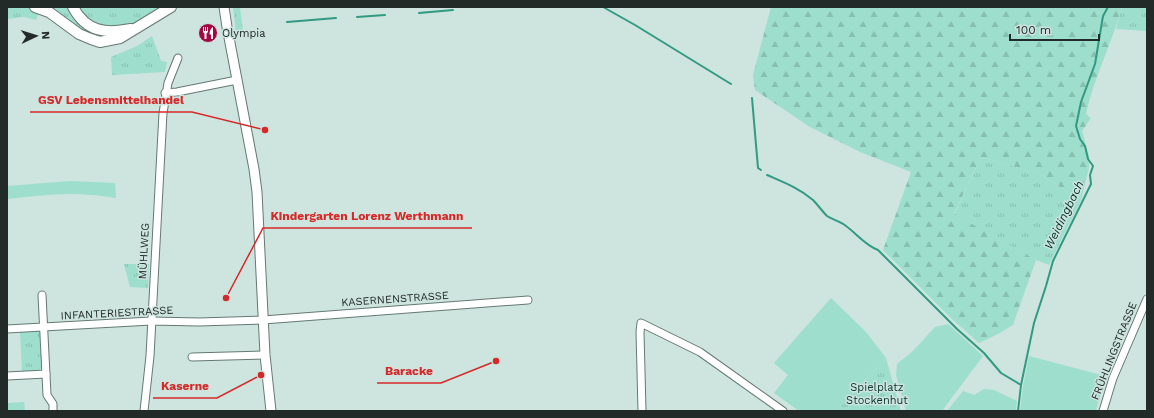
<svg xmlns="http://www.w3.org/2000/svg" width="1154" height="418" font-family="'Work Sans',sans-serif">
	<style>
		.grass { fill: url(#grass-tufts) }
		.forest { fill: url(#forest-firs) }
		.garden { fill: #9ddecd }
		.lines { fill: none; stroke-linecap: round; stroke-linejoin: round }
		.stream { stroke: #319a83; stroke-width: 2 }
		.minor-casing { stroke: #657973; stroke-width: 9 }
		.major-casing { stroke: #657973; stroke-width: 11 }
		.highway-casing { stroke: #657973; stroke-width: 12 }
		.minor { stroke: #fff; stroke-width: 7 }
		.major { stroke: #fff; stroke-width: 9 }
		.highway { stroke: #fff; stroke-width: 10 }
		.labels { text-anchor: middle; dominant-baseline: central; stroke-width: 3; stroke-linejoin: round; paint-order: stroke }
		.poi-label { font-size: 11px; fill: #232b29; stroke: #cee4de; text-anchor: start }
		.street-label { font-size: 11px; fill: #232b29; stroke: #cee4de }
		.park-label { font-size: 11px; fill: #07372e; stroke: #cee4de }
		.water-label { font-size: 12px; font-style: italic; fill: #03332a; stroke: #cee4de }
		.leader { fill: none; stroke: #d62828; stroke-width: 1.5 }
		.callout-dot { fill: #d62828; stroke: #cee4de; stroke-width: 1.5 }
		.callout-label { font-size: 12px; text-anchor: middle; font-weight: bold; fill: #d62828; stroke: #cee4de; stroke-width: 3; stroke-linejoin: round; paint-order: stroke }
	</style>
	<defs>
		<pattern id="grass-tufts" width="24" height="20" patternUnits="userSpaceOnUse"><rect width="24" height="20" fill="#9ddecd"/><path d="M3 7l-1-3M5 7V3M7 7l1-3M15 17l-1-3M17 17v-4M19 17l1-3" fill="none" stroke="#87bfb0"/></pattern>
		<pattern id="forest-firs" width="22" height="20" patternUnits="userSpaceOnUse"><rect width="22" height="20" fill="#9ddecd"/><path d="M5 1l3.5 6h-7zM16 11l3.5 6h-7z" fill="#87bfb0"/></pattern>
	</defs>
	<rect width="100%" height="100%" fill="#cee4de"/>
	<!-- grass -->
	<g class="grass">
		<path d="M7 7H27L39 11 36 20 24 17 7 19Z"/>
		<path d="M46 7H69L107 37C84 37 65 19 46 7Z"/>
		<path d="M77 7H163L135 23 124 27 98 26 88 20Z"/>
		<path d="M233 7H240L243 31 236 32Z"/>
		<path d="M1122 7H1147V31L1116 29Z"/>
		<path d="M152 36 161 61 167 62 165 72 112 75 111 57 137 46Z"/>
		<path d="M981 157 1040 174 1081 200 1049 265 1036 260 954 215Z"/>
		<path d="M124 264H149L148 288 130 287Z"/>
		<path d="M41 331 43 367 38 371 22 372 20 332Z"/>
		<path d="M886 358 901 411H836Z"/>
		<path d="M24 402 25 411H7V403Z"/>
	</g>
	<!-- forest -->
	<path class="forest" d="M771 7H1122C1112 43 1094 77 1086 114L1091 118 1082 131 1089 156V168L1081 200 1040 174 981 157 954 214 1036 260 1013 325 998 334 979 343 952 319 883 250 911 172 860 152 810 127 755 90 753 75Z"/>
	<!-- garden -->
	<g class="garden">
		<path d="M70 181 115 183 116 198C108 197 99 195 91 195 64 192 35 196 7 199V186Z"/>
		<path d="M831 298 866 332 886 358 836 411H799L774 393 788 375 774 363Z"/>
		<path d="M948 324 983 356 942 411H906L896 375 897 364 913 351 935 327Z"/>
		<path d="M1029 356 1105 376 1096 411H1020L1023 386Z"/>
		<path d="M984 389 994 390 1017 401 1016 411H947L963 391 974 395Z"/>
	</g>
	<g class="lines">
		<!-- stream -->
		<g class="stream">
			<path d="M603 7 635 25 731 84"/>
			<path d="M419 13 453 10"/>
			<path d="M357 17 385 15"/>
			<path d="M287 22 336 18"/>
			<path d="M752 98 758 168 761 170"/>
			<path d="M767 175C783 182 799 188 813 200 818 205 822 211 827 216 833 220 840 221 846 226 857 234 865 245 878 250L957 329 984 353 1001 373 1021 385"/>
			<path d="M1018 411 1021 385 1034 323 1046 286 1053 261 1091 184 1090 175 1093 166 1088 159 1085 146 1080 139 1076 126 1081 102 1095 64 1103 16 1108 7"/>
		</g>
		<!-- minor casing -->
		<g class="minor-casing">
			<g id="minor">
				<path d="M165 93 177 92 237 80"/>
				<path d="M42 295 47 395 53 404V411"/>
				<path d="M7 329 151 321 199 322 263 320 528 300"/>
				<path d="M192 357 265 355"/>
				<path d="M7 376 46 374"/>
				<path d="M144 411 150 356 163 113 168 83 178 58"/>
				<path d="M642 411 640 332 641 323 700 352 783 411"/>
				<path d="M1103 411 1113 378 1147 299"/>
			</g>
		</g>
		<!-- major casing -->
		<g class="major-casing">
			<path id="major" d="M224 7 227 27 254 169 257 192 265 355 271 411"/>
		</g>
		<!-- highway casing -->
		<g class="highway-casing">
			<g id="highway">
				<path d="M35 7 49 12 79 34 91 39 100 42 120 38 171 7"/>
				<path d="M73 7C86 32 106 34 131 29"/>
			</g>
		</g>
		<!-- minor -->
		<use href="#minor" class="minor"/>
		<!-- major -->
		<use href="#major" class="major"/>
		<!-- highway -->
		<use href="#highway" class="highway"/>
	</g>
	<!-- icons -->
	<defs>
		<g id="restaurant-disc" transform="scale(1)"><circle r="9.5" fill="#a30842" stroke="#cee4de"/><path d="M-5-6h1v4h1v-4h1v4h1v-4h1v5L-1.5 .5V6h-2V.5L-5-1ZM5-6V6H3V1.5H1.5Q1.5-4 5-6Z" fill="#fff"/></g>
	</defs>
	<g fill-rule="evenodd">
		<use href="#restaurant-disc" x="208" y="33"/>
	</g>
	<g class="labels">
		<!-- poi labels -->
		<g class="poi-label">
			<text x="222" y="33">Olympia</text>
		</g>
		<!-- street labels -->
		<g class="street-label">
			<text transform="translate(144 251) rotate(-87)">MÜHLWEG</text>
			<text transform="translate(395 299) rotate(-4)">KASERNENSTRASSE</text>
			<text transform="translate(117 313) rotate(-3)">INFANTERIESTRASSE</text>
			<text transform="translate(1114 351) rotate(-68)">FRÜHLINGSTRASSE</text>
		</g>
		<!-- park labels -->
		<g class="park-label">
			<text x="877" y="387">Spielplatz<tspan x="877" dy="13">Stockenhut</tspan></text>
		</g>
		<!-- water labels -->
		<g class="water-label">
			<text transform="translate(1064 215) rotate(-64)">Weidingbach</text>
		</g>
	</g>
	<!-- callouts -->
	<path class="leader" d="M265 130L192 112H30M226 298L263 228H472M496 361L441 383H377M261 375L217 398H153"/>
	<g class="callout-dot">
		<circle cx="265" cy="130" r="4"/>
		<circle cx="226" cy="298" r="4"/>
		<circle cx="496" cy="361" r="4"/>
		<circle cx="261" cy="375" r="4"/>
	</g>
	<g class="callout-label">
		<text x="111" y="104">GSV Lebensmittelhandel</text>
		<text x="367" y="220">Kindergarten Lorenz Werthmann</text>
		<text x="409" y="375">Baracke</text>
		<text x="185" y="390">Kaserne</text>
	</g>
	<!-- border -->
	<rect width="1154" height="418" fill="none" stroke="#232b29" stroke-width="16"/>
	<!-- north arrow -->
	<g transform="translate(36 36) rotate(86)" stroke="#cee4de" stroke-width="3" paint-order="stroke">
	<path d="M0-3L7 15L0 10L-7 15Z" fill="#232b29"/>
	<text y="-6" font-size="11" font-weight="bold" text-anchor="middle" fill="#232b29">N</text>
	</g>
	<!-- scale -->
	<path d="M1010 34v6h89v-6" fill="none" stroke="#232b29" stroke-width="2"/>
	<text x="1016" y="34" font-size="12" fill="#232b29" stroke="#cee4de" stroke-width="3" paint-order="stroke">100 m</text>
</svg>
